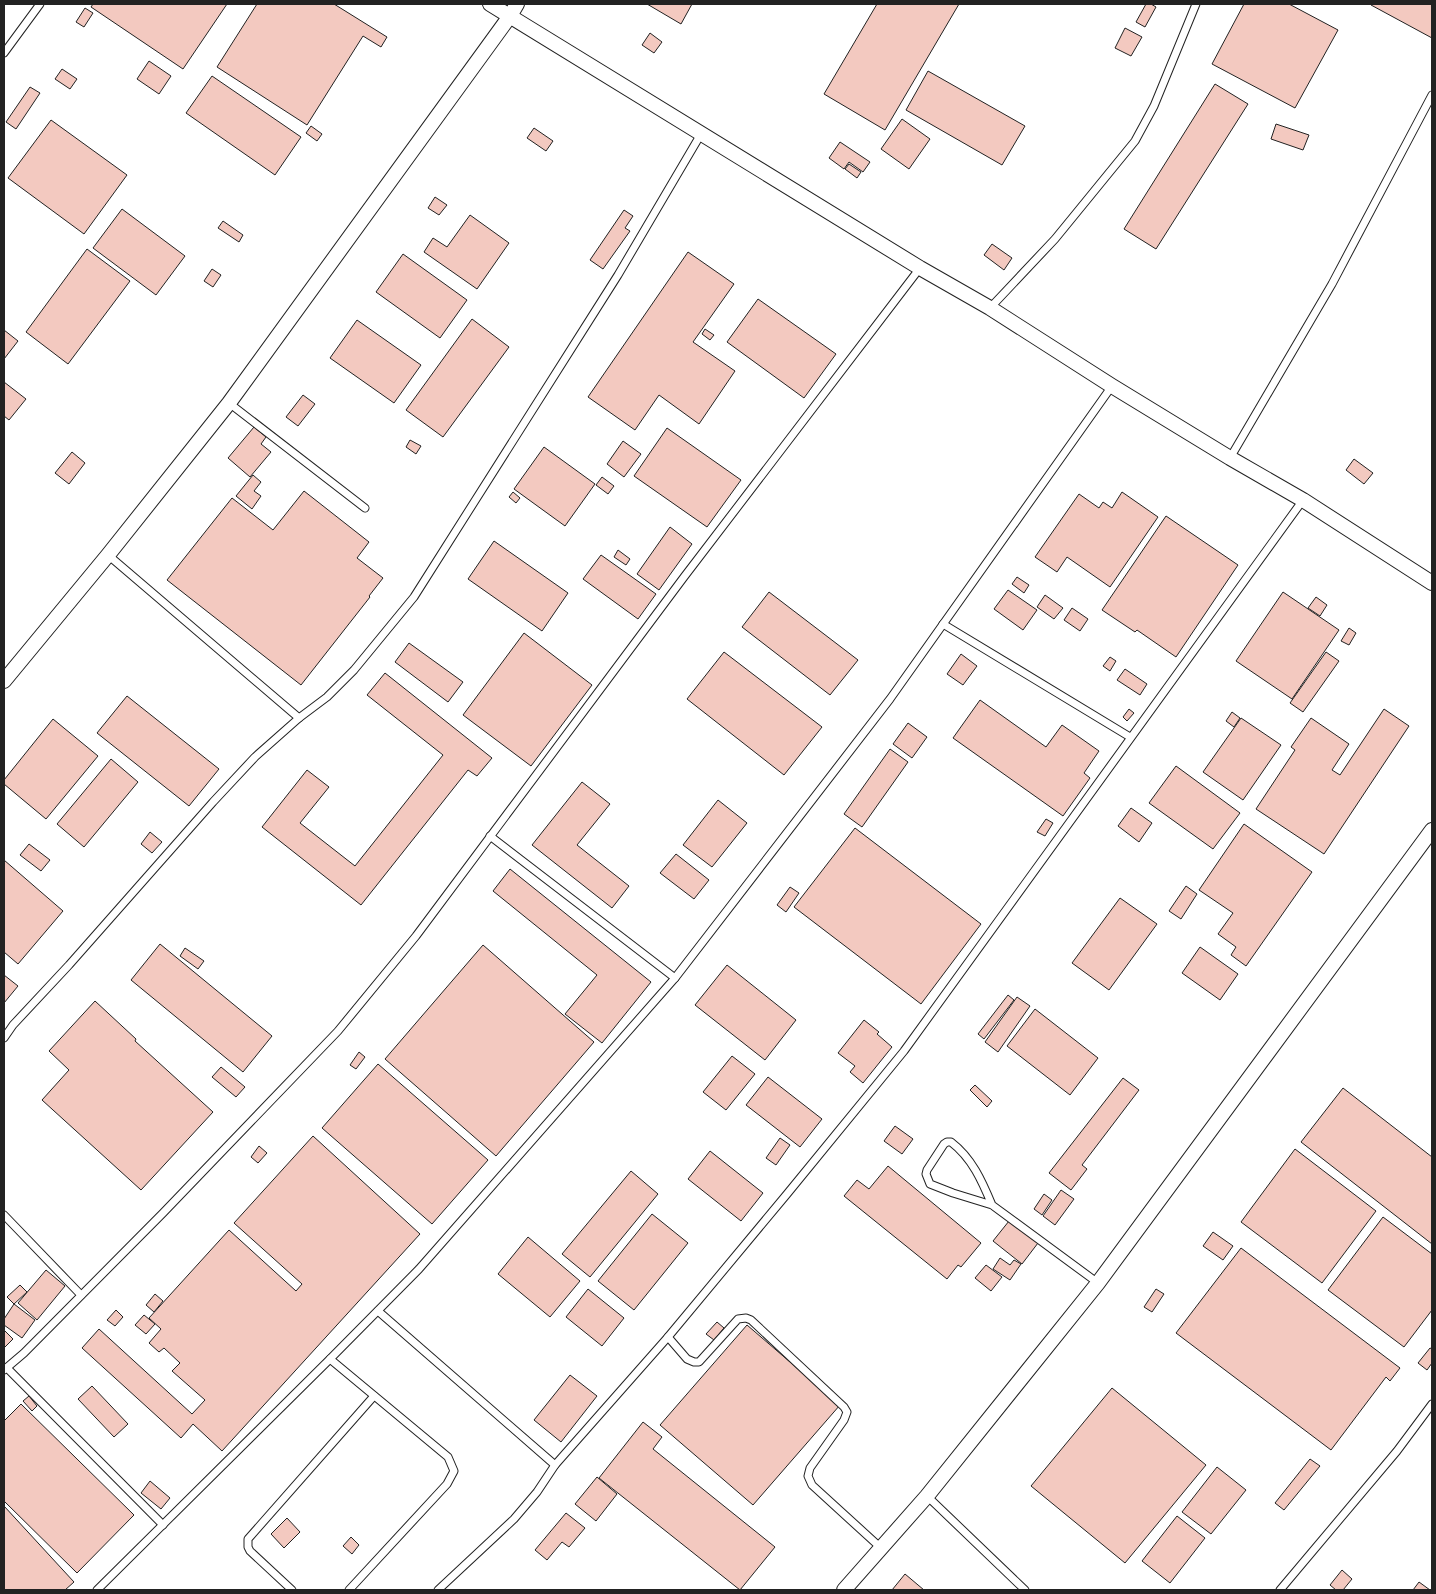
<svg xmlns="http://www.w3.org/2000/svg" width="1436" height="1594" font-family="Mulish,sans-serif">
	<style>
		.building { fill: #f3c9c0; stroke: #222 }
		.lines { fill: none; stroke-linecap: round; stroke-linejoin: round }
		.lane-casing { stroke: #222; stroke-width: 9 }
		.street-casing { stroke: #222; stroke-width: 16 }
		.lane { stroke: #fff; stroke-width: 7 }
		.street { stroke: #fff; stroke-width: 14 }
	</style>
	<rect width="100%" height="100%" fill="#fff"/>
	<!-- building -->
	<g class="building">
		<path d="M93 4H227L183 69 91 7Z"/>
		<path d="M257 4H334L387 37 381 47 363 36 307 125 217 67Z"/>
		<path d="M647 4H692L681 24Z"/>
		<path d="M877 4H959L885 130 824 94Z"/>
		<path d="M1146 4H1151L1156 7 1145 27 1136 22Z"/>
		<path d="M1244 4H1289L1338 30 1295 108 1212 64Z"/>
		<path d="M1372 4H1432V38L1371 5Z"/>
		<path d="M85 8 93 13 84 27 76 22Z"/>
		<path d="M1125 28 1142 37 1131 56 1115 48Z"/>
		<path d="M650 33 662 42 654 53 642 45Z"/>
		<path d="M149 61 171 76 159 94 137 79Z"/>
		<path d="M62 69 77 79 70 89 55 79Z"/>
		<path d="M928 71 1025 126 1002 165 906 110Z"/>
		<path d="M212 76 301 137 275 175 186 113Z"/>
		<path d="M1215 84 1248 104 1156 249 1124 229Z"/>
		<path d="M30 87 40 93 16 129 6 122Z"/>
		<path d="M902 119 930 139 909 169 881 149Z"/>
		<path d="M51 120 127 175 84 234 8 178Z"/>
		<path d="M1276 124 1309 135 1303 150 1271 139Z"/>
		<path d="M311 126 322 134 317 141 306 133Z"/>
		<path d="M534 128 553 141 546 151 527 138Z"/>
		<path d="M840 142 870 162 863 172 849 162 844 169 829 158Z"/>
		<path d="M849 164 861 172 857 178 845 169Z"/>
		<path d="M435 197 447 205 439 215 428 208Z"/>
		<path d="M122 209 185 256 156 295 93 248Z"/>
		<path d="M624 210 633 216 625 228 630 231 603 269 590 260Z"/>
		<path d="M470 215 509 243 477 289 424 252 433 238 447 247Z"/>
		<path d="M223 221 243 235 239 242 218 228Z"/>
		<path d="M992 244 1012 258 1004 270 984 255Z"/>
		<path d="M87 249 130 281 68 364 26 332Z"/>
		<path d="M688 252 734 284 693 342 735 371 699 424 659 395 635 430 588 397Z"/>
		<path d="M403 254 467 300 440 338 376 292Z"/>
		<path d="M212 269 221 275 213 287 204 281Z"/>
		<path d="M758 299 836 354 804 398 727 342Z"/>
		<path d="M472 319 509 347 443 437 406 410Z"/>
		<path d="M357 320 421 365 394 403 330 358Z"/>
		<path d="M705 329 714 335 710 340 702 334Z"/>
		<path d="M4 330 18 341 4 359Z"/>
		<path d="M4 382 26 399 9 420 4 416Z"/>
		<path d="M303 395 315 404 298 426 286 417Z"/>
		<path d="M254 427 266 437 261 444 271 452 250 477 228 458Z"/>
		<path d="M667 428 741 480 707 527 634 476Z"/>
		<path d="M410 440 421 446 416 454 406 447Z"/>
		<path d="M623 441 641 454 624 477 607 464Z"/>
		<path d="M544 447 595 484 565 526 514 489Z"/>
		<path d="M72 452 85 463 69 484 55 473Z"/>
		<path d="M1354 459 1373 473 1364 484 1346 470Z"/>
		<path d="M253 475 261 482 254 491 261 496 252 509 236 496Z"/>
		<path d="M602 477 614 486 608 494 596 485Z"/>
		<path d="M304 491 369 542 357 558 383 578 369 596 370 597 301 685 167 580 232 498 273 530Z"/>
		<path d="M513 492 520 498 516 503 509 497Z"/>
		<path d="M1122 492 1158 517 1110 587 1067 557 1057 572 1035 557 1079 494 1099 508 1103 502 1112 508Z"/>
		<path d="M1166 516 1238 565 1176 657 1137 630 1135 632 1102 610Z"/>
		<path d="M670 527 692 544 659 590 637 574Z"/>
		<path d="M494 541 568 593 542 631 468 579Z"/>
		<path d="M618 550 630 559 626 565 614 557Z"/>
		<path d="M601 555 656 594 638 619 583 579Z"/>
		<path d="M1017 577 1029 585 1024 593 1012 584Z"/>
		<path d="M1008 590 1037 610 1023 630 994 609Z"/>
		<path d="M769 592 858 660 830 695 742 627Z"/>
		<path d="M1283 592 1339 630 1292 699 1236 661Z"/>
		<path d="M1045 595 1063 608 1054 619 1037 607Z"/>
		<path d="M1316 597 1327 605 1320 616 1308 608Z"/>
		<path d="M1072 608 1088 619 1080 631 1064 620Z"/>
		<path d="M1349 628 1356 633 1349 645 1341 641Z"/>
		<path d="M524 633 592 685 531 766 463 715Z"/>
		<path d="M409 643 463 682 448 702 395 662Z"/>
		<path d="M724 652 822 727 784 775 687 699Z"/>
		<path d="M1326 652 1339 661 1303 712 1290 703Z"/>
		<path d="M961 654 977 666 963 685 947 674Z"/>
		<path d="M1110 657 1116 661 1110 671 1103 666Z"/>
		<path d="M1125 669 1147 684 1140 695 1117 680Z"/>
		<path d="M385 673 492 758 477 776 468 770 361 905 262 827 307 770 329 787 300 823 355 866 443 755 367 695Z"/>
		<path d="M127 696 219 769 189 806 97 733Z"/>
		<path d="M980 700 1046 747 1062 725 1099 751 1084 773 1090 778 1063 816 953 738Z"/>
		<path d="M1129 709 1134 713 1127 721 1123 717Z"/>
		<path d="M1384 709 1409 726 1324 854 1256 809 1295 750 1291 747 1311 718 1349 744 1332 770 1340 775Z"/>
		<path d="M1232 712 1240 718 1234 727 1226 721Z"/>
		<path d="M1241 718 1281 745 1243 800 1203 772Z"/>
		<path d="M53 719 98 756 46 819 4 784V780Z"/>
		<path d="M908 723 927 737 912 758 893 744Z"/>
		<path d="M890 749 908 762 862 827 844 814Z"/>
		<path d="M111 759 138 782 84 847 57 824Z"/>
		<path d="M1176 766 1240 813 1213 849 1149 803Z"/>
		<path d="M582 782 610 804 577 845 629 886 612 908 532 845Z"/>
		<path d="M718 800 747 823 712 867 683 845Z"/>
		<path d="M1131 808 1152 823 1139 842 1118 826Z"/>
		<path d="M1046 819 1053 823 1045 836 1037 832Z"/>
		<path d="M1244 824 1312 872 1246 966 1231 955 1236 947 1218 934 1233 913 1199 890Z"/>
		<path d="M855 828 981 924 921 1004 794 907Z"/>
		<path d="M150 832 162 842 152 853 141 844Z"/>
		<path d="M29 844 50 860 41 871 20 855Z"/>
		<path d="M676 854 709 880 694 899 660 873Z"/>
		<path d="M4 860 63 911 18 964 4 952Z"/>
		<path d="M510 869 651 982 602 1043 565 1014 597 975 493 891Z"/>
		<path d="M1186 886 1197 894 1181 919 1169 911Z"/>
		<path d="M790 887 799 893 786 912 777 905Z"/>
		<path d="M1120 898 1157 924 1109 990 1072 963Z"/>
		<path d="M160 944 272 1036 243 1072 131 980Z"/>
		<path d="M483 945 594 1042 496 1156 385 1059Z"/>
		<path d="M1200 947 1238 974 1220 1000 1182 973Z"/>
		<path d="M185 948 204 961 198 969 180 956Z"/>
		<path d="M727 965 796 1020 765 1060 695 1005Z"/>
		<path d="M4 975 18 986 4 1003Z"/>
		<path d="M1008 995 1014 1000 984 1039 978 1034Z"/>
		<path d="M1017 997 1030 1006 998 1052 985 1042Z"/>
		<path d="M95 1001 136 1039 135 1041 213 1112 141 1190 42 1100 69 1070 49 1051Z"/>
		<path d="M1035 1009 1098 1058 1070 1095 1007 1046Z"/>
		<path d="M864 1020 879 1032 877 1034 892 1047 863 1083 850 1072 855 1066 838 1053Z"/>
		<path d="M359 1052 365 1057 356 1069 350 1065Z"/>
		<path d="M732 1056 755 1074 726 1110 703 1092Z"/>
		<path d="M378 1064 488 1160 432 1224 322 1128Z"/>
		<path d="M221 1067 245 1087 236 1097 212 1077Z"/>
		<path d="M768 1077 822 1119 800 1147 746 1105Z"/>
		<path d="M1123 1078 1139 1090 1082 1165 1087 1169 1071 1190 1049 1173Z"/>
		<path d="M975 1085 992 1101 987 1107 970 1090Z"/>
		<path d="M1343 1088 1432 1157V1244L1301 1142Z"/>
		<path d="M895 1126 913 1139 902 1154 884 1141Z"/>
		<path d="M313 1136 420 1234 222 1451 193 1424 181 1438 82 1348 99 1329 192 1414 205 1400 172 1371 180 1363 164 1348 159 1352 149 1343 161 1329 149 1318 229 1230 296 1291 302 1284 234 1223Z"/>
		<path d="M780 1138 790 1145 776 1165 766 1158Z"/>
		<path d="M259 1146 267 1153 258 1163 251 1157Z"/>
		<path d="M1295 1149 1376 1211 1322 1283 1241 1222Z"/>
		<path d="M710 1151 763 1193 741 1221 688 1179Z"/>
		<path d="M888 1166 981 1243 961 1267 958 1265 947 1279 844 1196 857 1180 869 1189Z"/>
		<path d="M631 1171 658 1194 590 1277 562 1254Z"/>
		<path d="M1061 1190 1074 1199 1055 1225 1043 1216Z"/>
		<path d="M1044 1194 1052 1200 1042 1215 1034 1209Z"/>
		<path d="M652 1214 688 1243 634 1310 598 1281Z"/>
		<path d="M1383 1217 1432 1254V1310L1404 1347 1328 1290Z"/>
		<path d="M1009 1221 1038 1243 1022 1264 993 1241Z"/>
		<path d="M1213 1232 1233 1246 1223 1260 1203 1246Z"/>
		<path d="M528 1237 580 1281 550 1317 498 1274Z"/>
		<path d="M1241 1248 1400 1368 1390 1381 1386 1377 1331 1450 1176 1333Z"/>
		<path d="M1000 1258 1010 1265 1014 1260 1021 1264 1010 1280 993 1269Z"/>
		<path d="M986 1265 1002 1277 991 1291 975 1278Z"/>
		<path d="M46 1270 65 1286 37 1320 18 1303Z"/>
		<path d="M20 1285 27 1292 14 1304 7 1297Z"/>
		<path d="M588 1289 624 1318 602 1346 566 1317Z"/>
		<path d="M1156 1289 1164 1294 1152 1312 1144 1307Z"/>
		<path d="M155 1294 163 1301 154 1312 146 1305Z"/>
		<path d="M14 1304 35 1320 22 1338 4 1325V1319Z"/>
		<path d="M116 1310 123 1317 115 1326 107 1320Z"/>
		<path d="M144 1315 155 1324 146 1334 135 1325Z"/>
		<path d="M717 1322 724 1328 714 1340 706 1334Z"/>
		<path d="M747 1325 840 1405 753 1505 660 1425Z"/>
		<path d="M4 1330 13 1339 4 1348Z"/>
		<path d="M1430 1348 1432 1349V1363L1427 1370 1418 1363Z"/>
		<path d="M570 1375 597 1396 561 1442 534 1420Z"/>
		<path d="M92 1386 128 1424 114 1437 78 1399Z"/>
		<path d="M1112 1388 1206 1465 1125 1563 1031 1486Z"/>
		<path d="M29 1396 37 1406 32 1411 23 1401Z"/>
		<path d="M21 1404 134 1515 77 1573 4 1501V1421Z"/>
		<path d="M643 1422 662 1437 653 1449 775 1547 740 1590 599 1478Z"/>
		<path d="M1310 1459 1320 1466 1284 1510 1275 1503Z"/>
		<path d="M1217 1467 1246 1490 1211 1534 1182 1512Z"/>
		<path d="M597 1477 617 1494 596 1521 575 1504Z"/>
		<path d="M150 1481 170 1498 161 1509 141 1493Z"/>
		<path d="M4 1506 74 1582 65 1590H4Z"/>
		<path d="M566 1513 585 1528 569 1547 562 1542 547 1560 535 1550Z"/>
		<path d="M1177 1516 1205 1538 1170 1583 1142 1561Z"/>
		<path d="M287 1518 300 1532 284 1548 271 1534Z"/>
		<path d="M351 1537 359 1545 352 1554 343 1546Z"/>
		<path d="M1342 1570 1352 1579 1343 1590H1336L1330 1585Z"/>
		<path d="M905 1574 924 1590H892Z"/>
		<path d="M1419 1582 1430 1590H1413Z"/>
	</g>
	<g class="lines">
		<!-- lane casing -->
		<g class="lane-casing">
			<g id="lane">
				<path d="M4 53 40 4"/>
				<path d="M990 308 1055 239 1135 141 1154 106 1196 4"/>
				<path d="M229 403 365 508"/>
				<path d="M1230 458 1332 284 1432 95"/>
				<path d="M108 555 299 718"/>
				<path d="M943 624 1130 737"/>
				<path d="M490 836 675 978"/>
				<path d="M4 1038 13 1025 69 965 213 802 255 757 299 718 327 697 354 670 414 597 618 275 701 134"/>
				<path d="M992 1205C982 1181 972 1158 951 1142H947L944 1144 927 1170 926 1174 930 1184 953 1193 992 1205 1098 1283"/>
				<path d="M4 1215 81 1295"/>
				<path d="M378 1311 555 1465"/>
				<path d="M668 1337 687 1359 694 1362H699L738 1319 746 1318 751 1320 844 1407 847 1412 844 1420 810 1468 808 1476 812 1485 881 1548"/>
				<path d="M330 1359 448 1457 454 1471 447 1484 349 1590"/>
				<path d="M7 1368 163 1525"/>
				<path d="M4 1370 24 1353 163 1213 338 1031 416 936 684 577 920 268"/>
				<path d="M927 1496 1025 1590"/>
				<path d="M97 1590 330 1359 419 1269 675 978 890 699 1112 386"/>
				<path d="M292 1590 250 1551 248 1547V1539L374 1396"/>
				<path d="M438 1590 514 1519 537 1492 555 1465 668 1337 787 1194 904 1051 1303 500"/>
				<path d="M1280 1590 1397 1451 1432 1404"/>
			</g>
		</g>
		<!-- street casing -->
		<g class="street-casing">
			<g id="street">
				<path d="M490 4 920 268 990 308 1112 386 1230 458 1303 500 1432 583"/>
				<path d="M4 681 108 555 229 403 510 16 517 4"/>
				<path d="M844 1590 927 1496 1098 1283 1432 830"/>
			</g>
		</g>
		<!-- lane -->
		<use href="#lane" class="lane"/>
		<!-- street -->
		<use href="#street" class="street"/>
	</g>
	<!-- border -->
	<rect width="1436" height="1594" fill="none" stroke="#222222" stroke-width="10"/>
</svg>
